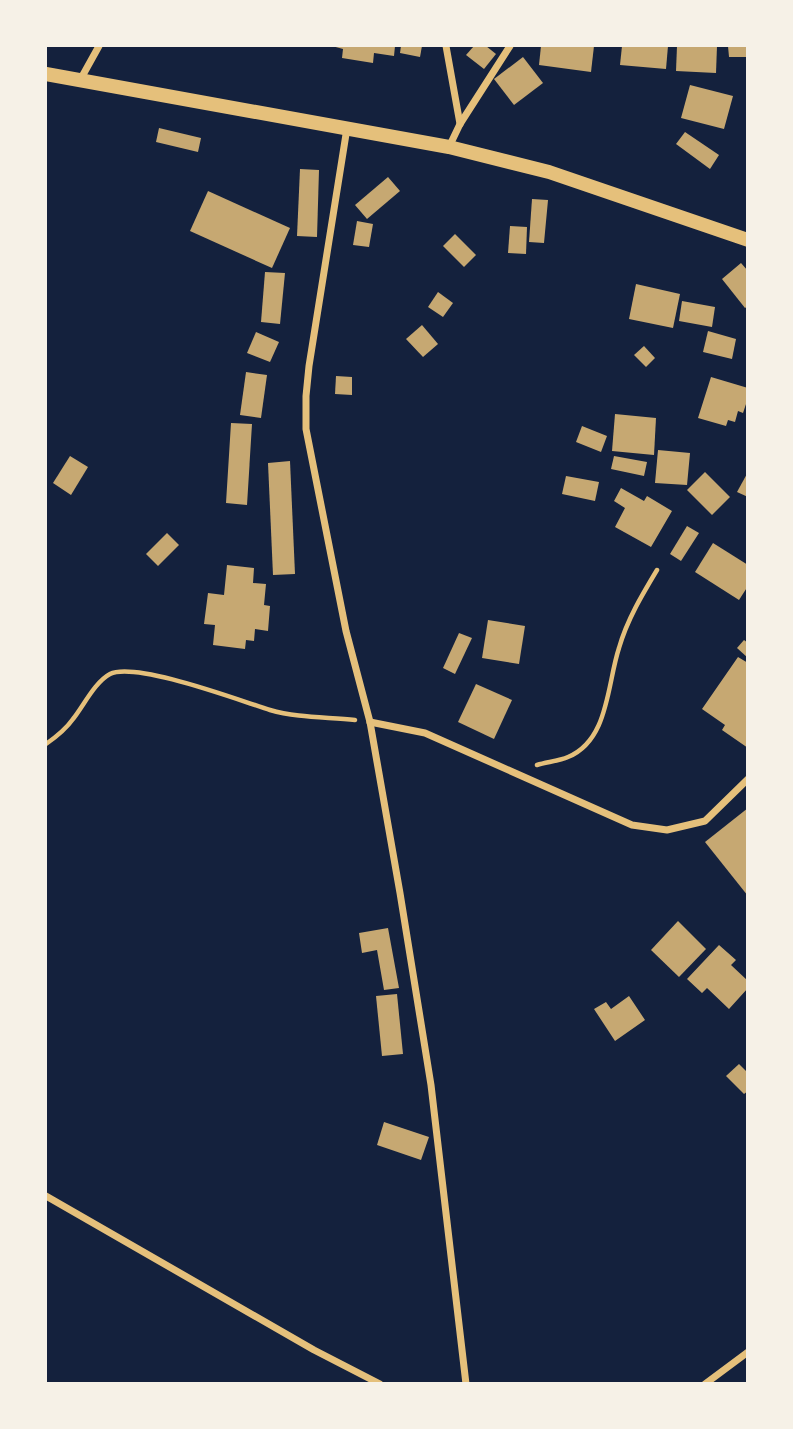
<svg xmlns="http://www.w3.org/2000/svg" width="793" height="1429" font-family="Barlow,sans-serif">
	<style>
		.building { fill: #c6a872 }
		.lines { fill: none; stroke-linecap: round; stroke-linejoin: round }
		.path { stroke: #e5c07b; stroke-width: 4.5 }
		.minor { stroke: #e5c07b; stroke-width: 7 }
		.secondary { stroke: #e5c07b; stroke-width: 14 }
	</style>
	<rect width="100%" height="100%" fill="#14213d"/>
	<!-- building -->
	<g class="building">
		<path d="M332 46H395L394 56 374 53 373 63 342 58 343 49Z"/>
		<path d="M401 46H422L420 57 400 53Z"/>
		<path d="M474 46H486L496 54 484 69 466 55Z"/>
		<path d="M541 46H594L591 72 539 65Z"/>
		<path d="M622 46H668L666 69 620 65Z"/>
		<path d="M677 46H717L716 73 676 71Z"/>
		<path d="M728 46H748V57H729Z"/>
		<path d="M523 57 543 83 514 105 494 79Z"/>
		<path d="M690 85 733 96 724 129 681 118Z"/>
		<path d="M159 128 201 138 198 152 156 142Z"/>
		<path d="M685 132 719 155 710 169 676 144Z"/>
		<path d="M300 169 319 170 317 237 297 236Z"/>
		<path d="M388 177 400 191 367 219 355 205Z"/>
		<path d="M208 191 290 228 272 268 190 231Z"/>
		<path d="M532 199 548 200 544 243 529 242Z"/>
		<path d="M357 221 373 224 369 247 353 245Z"/>
		<path d="M510 226 527 227 526 254 508 253Z"/>
		<path d="M455 234 476 255 464 267 443 246Z"/>
		<path d="M741 263 748 271V306L745 308 722 279Z"/>
		<path d="M265 272 285 273 280 324 261 322Z"/>
		<path d="M636 284 680 294 673 328 629 319Z"/>
		<path d="M438 292 453 303 443 317 428 307Z"/>
		<path d="M682 301 715 307 712 327 679 321Z"/>
		<path d="M422 325 438 344 423 357 406 339Z"/>
		<path d="M708 331 736 339 732 359 703 352Z"/>
		<path d="M256 332 279 342 270 362 247 353Z"/>
		<path d="M644 346 655 358 646 367 634 355Z"/>
		<path d="M246 372 267 375 261 418 240 415Z"/>
		<path d="M336 376 352 377V395L335 394Z"/>
		<path d="M711 377 748 388V398L743 413 738 411 735 422 728 420 726 426 698 418Z"/>
		<path d="M615 414 656 418 654 455 612 451Z"/>
		<path d="M231 423 252 424 247 505 226 503Z"/>
		<path d="M582 426 607 436 601 452 576 442Z"/>
		<path d="M658 450 690 453 687 485 655 483Z"/>
		<path d="M70 456 88 467 71 495 53 483Z"/>
		<path d="M614 456 647 462 644 476 611 469Z"/>
		<path d="M290 461 295 574 273 575 268 463Z"/>
		<path d="M705 472 730 497 712 515 687 490Z"/>
		<path d="M748 472V497L737 492Z"/>
		<path d="M566 476 599 482 595 501 562 494Z"/>
		<path d="M621 488 644 501 647 496 672 511 651 547 615 527 625 508 614 501Z"/>
		<path d="M687 526 699 533 681 561 670 554Z"/>
		<path d="M167 533 179 545 158 566 146 554Z"/>
		<path d="M713 543 748 565V586L739 600 695 572Z"/>
		<path d="M227 565 254 568 253 583 266 584 264 605 270 606 268 631 255 629 254 641 246 640 245 649 213 645 215 625 204 624 208 593 224 595Z"/>
		<path d="M488 620 525 626 519 664 482 658Z"/>
		<path d="M459 633 472 638 455 674 443 668Z"/>
		<path d="M744 640 748 643V658L737 648Z"/>
		<path d="M738 657 748 663V748L722 730 725 725 702 709Z"/>
		<path d="M476 684 512 700 494 739 458 722Z"/>
		<path d="M748 808V896L705 842Z"/>
		<path d="M678 921 706 949 679 977 651 950Z"/>
		<path d="M388 928 399 988 384 990 377 950 362 953 359 933Z"/>
		<path d="M719 945 736 960 731 965 748 981V988L729 1009 707 988 702 993 687 979Z"/>
		<path d="M397 994 403 1054 382 1056 376 996Z"/>
		<path d="M629 996 645 1020 615 1041 594 1009 606 1002 611 1009Z"/>
		<path d="M739 1064 748 1073V1091L744 1094 726 1076Z"/>
		<path d="M384 1122 429 1137 421 1160 377 1145Z"/>
	</g>
	<g class="lines">
		<!-- path -->
		<g class="path">
			<path d="M46 744C56 737 66 729 73 719 84 705 95 682 110 674 135 661 241 701 270 710 297 718 328 717 355 720"/>
			<path d="M537 765C547 762 559 761 568 757 609 740 607 684 619 648 627 620 642 595 657 570"/>
		</g>
		<!-- minor -->
		<g class="minor">
			<path d="M446 46 460 124"/>
			<path d="M79 82 99 46"/>
			<path d="M347 128 309 366 306 396V429L346 631 370 722 400 893 431 1085 466 1384"/>
			<path d="M449 147 460 124 510 46"/>
			<path d="M370 722 425 733 632 825 667 830 705 821 748 779"/>
			<path d="M46 1196 314 1350 380 1384"/>
			<path d="M705 1384 748 1352"/>
		</g>
		<!-- secondary -->
		<path class="secondary" d="M46 74 449 147 549 172 748 240"/>
	</g>
	<!-- border -->
	<rect width="793" height="1429" fill="none" stroke="#f6f1e7" stroke-width="94"/>
</svg>
